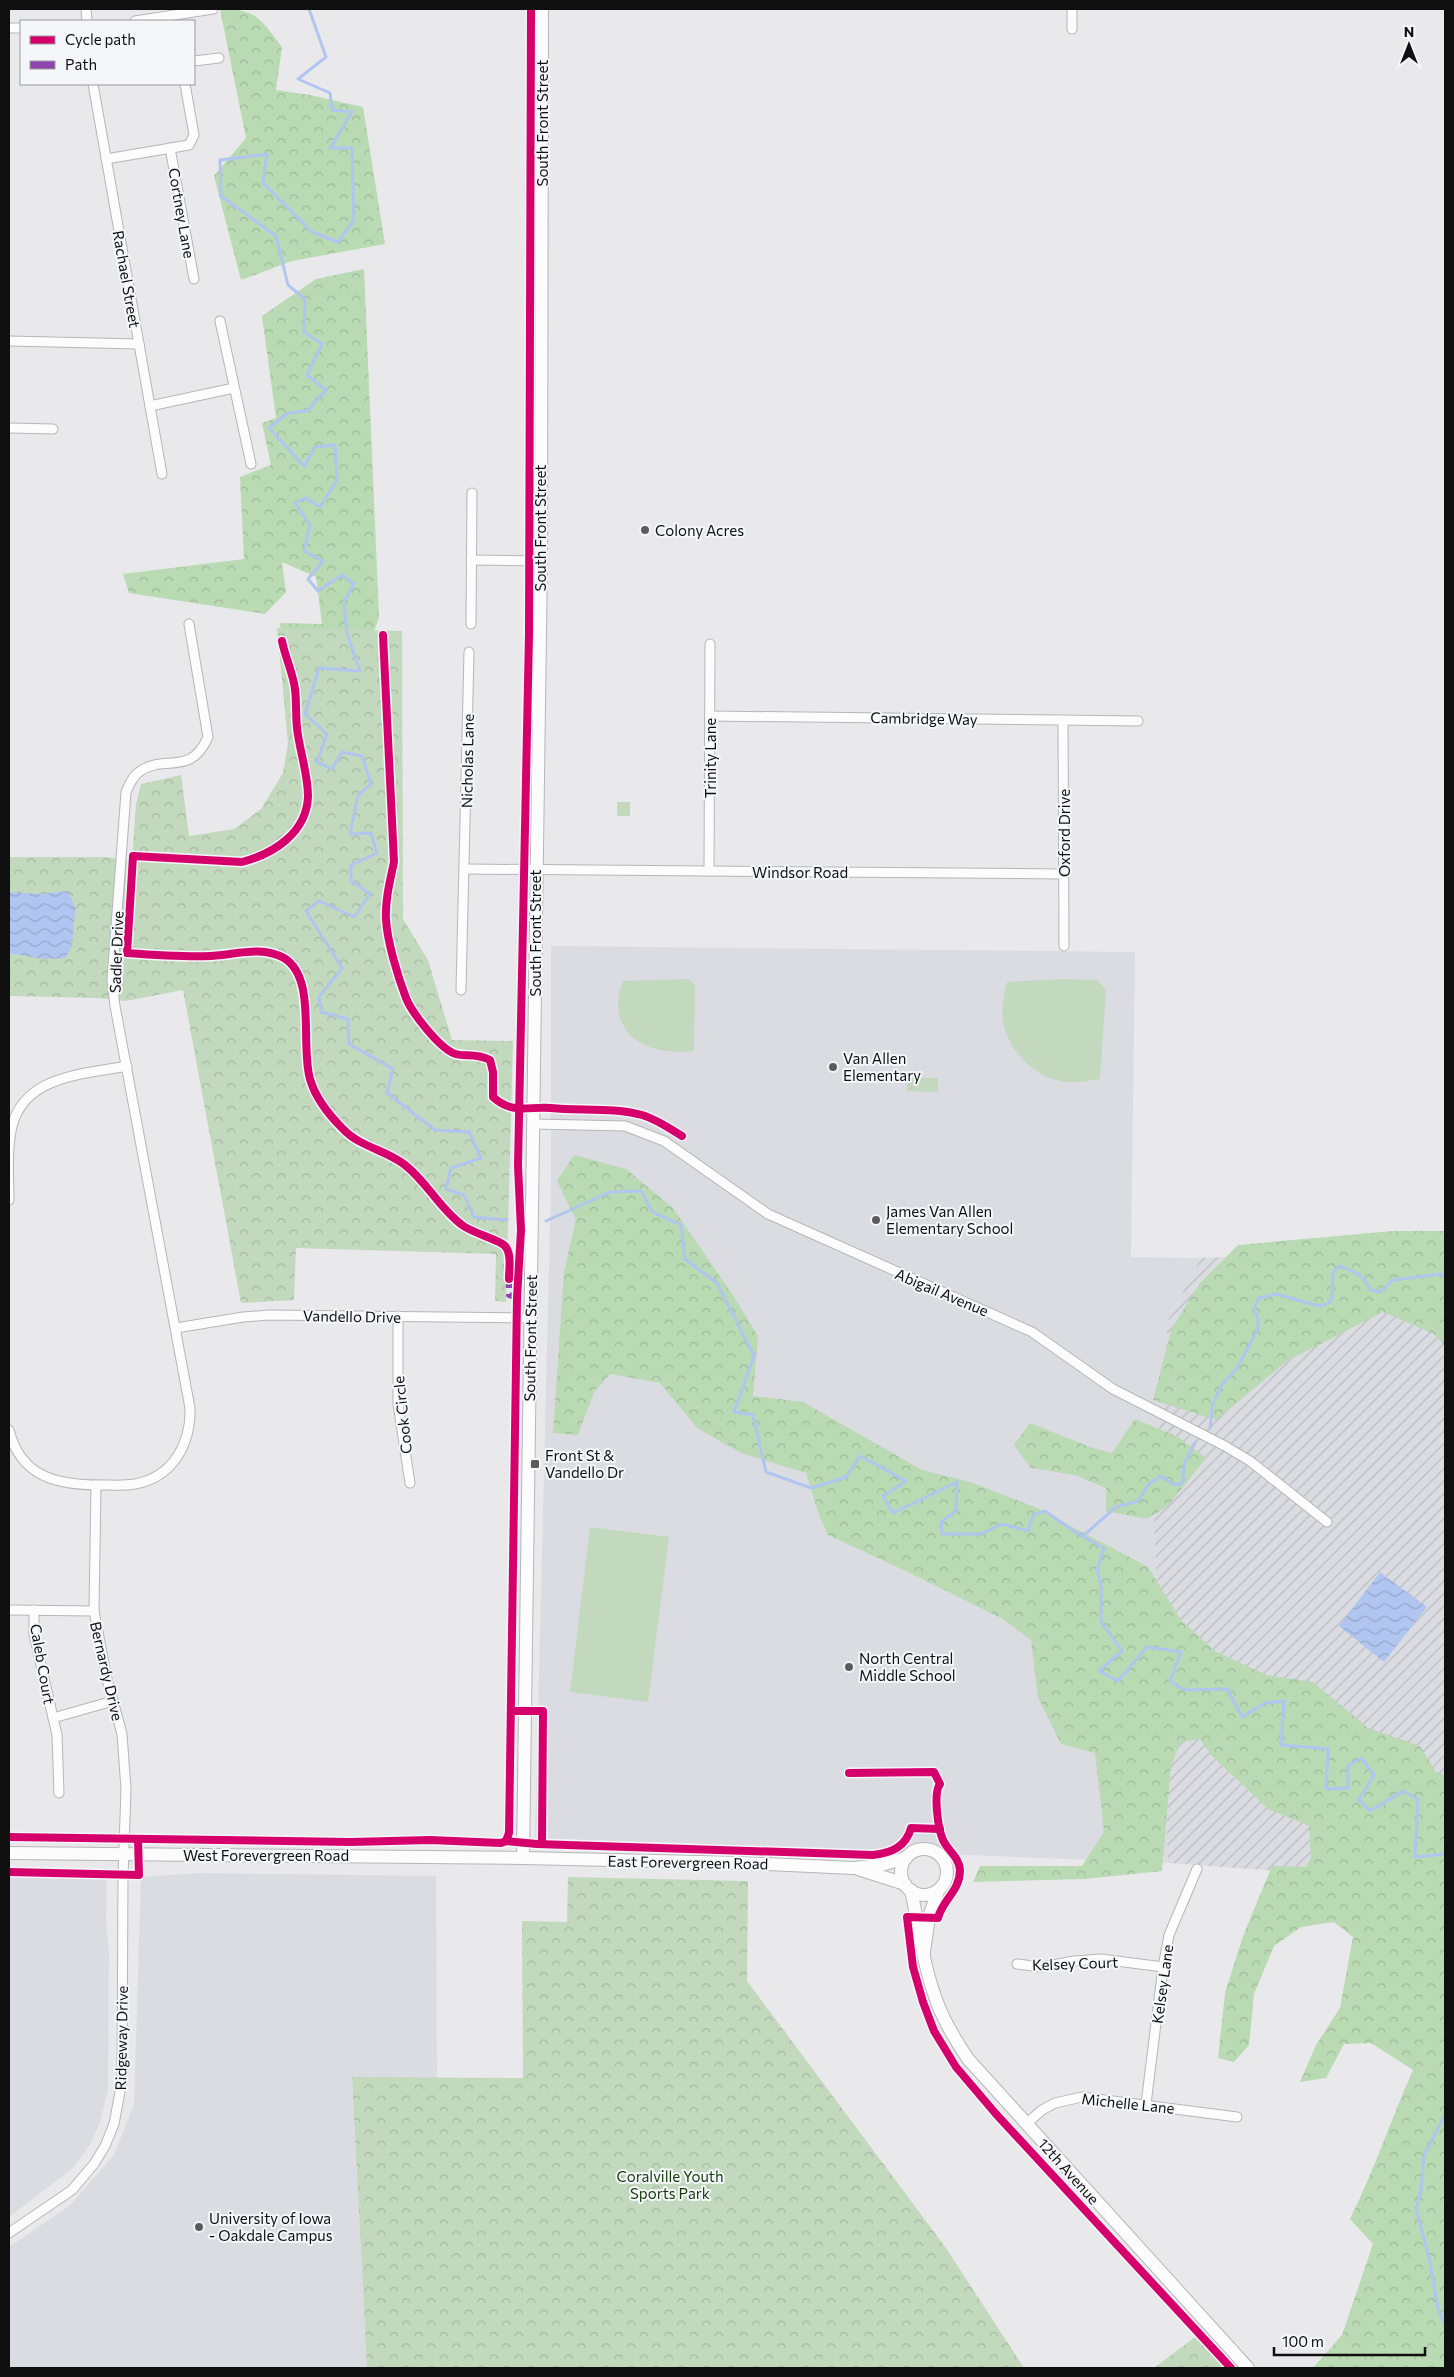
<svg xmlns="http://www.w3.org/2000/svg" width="1454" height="2377" font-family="Commissioner,sans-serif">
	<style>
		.built { fill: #dbdbe2 }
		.industrial { fill: url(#industrial-furrows) }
		.grass { fill: #c2d9be }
		.forest { fill: url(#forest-crowns) }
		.park { fill: url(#park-crowns) }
		.water { fill: url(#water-waves) }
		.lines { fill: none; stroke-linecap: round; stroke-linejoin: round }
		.stream { stroke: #b0c5f0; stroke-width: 3 }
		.street-casing { stroke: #b6b6b8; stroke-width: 11 }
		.secondary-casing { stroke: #b6b6b8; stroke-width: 14 }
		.street { stroke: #fcfcfc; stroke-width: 9 }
		.secondary { stroke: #fcfcfc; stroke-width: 12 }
		.quiet { stroke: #8e44ad; stroke-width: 6; stroke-dasharray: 12 6; stroke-linecap: butt }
		.cycleway-casing { stroke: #f5f6fa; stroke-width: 11 }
		.cycleway { stroke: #d6006c; stroke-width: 8 }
		.poi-dot { fill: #5b5b5d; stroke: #f5f6fa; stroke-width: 2 }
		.labels { text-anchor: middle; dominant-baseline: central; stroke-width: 4; stroke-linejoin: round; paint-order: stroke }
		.street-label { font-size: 15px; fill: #0f0f10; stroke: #f5f6fa }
		.poi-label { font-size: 15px; fill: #0f0f10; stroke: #f5f6fa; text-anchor: start }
		.park-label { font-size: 15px; fill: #133a08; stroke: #f5f6fa }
	</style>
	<defs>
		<pattern id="industrial-furrows" width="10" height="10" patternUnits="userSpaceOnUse" patternTransform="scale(1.25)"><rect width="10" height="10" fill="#dbdbe2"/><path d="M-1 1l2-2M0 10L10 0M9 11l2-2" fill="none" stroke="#bbbbc1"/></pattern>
		<pattern id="forest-crowns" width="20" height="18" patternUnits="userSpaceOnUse" patternTransform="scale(1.25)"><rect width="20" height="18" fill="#b9dab3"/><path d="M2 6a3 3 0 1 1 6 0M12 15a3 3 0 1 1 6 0" fill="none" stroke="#9eba99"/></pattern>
		<pattern id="park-crowns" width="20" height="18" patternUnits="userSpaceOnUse" patternTransform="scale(1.25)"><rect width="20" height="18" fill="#c2d9be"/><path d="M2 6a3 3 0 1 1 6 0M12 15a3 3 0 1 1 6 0" fill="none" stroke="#a6b9a2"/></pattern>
		<pattern id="water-waves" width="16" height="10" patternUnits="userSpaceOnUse" patternTransform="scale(1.25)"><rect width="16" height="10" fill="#b0c5f0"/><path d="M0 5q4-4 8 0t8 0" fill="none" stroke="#96a8cd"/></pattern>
	</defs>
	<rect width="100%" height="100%" fill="#e9e9ec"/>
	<!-- built -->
	<g class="built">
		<path d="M551 946 1135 952 1131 1257 1201 1258 1168 1320 1153 1496 1168 1863 535 1838 551 1184Z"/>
		<path d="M199 1873 436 1876 437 2078H352L367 2368H9V2247L69 2206 114 2155 134 2104 141 1877Z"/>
		<path d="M9 1874 107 1876 106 1921 109 1951 108 2090 100 2122 91 2143 73 2168 9 2217Z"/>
	</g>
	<!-- industrial -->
	<path class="industrial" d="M1445 1248V1883L1168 1863 1153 1496 1168 1320 1201 1258Z"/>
	<!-- grass -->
	<g class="grass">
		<rect x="617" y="802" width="13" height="14"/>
		<path d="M688 979 695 985 694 1051C660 1055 619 1045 618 1004 618 996 621 988 623 981Z"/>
		<path d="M1063 979 1097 980 1106 990 1100 1079C1090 1080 1079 1083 1069 1082 1037 1081 1008 1051 1003 1021 1001 1007 1004 995 1007 982Z"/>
		<path d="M907 1078H938V1092L907 1091Z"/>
		<path d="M590 1527 669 1537 648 1702 570 1692Z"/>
	</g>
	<!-- forest -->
	<g class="forest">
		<path d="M220 9C258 9 260 19 282 47L276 90 310 95 363 107 385 244 292 261 241 280 214 176 246 138Z"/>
		<path d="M364 269 379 617 294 856 283 634 279 623 322 624 316 577 282 562 286 592 265 614 129 593 123 574 244 559 240 477 271 465 262 423 276 418 262 316 316 279Z"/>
		<path d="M574 1155 626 1169 673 1208 734 1297 758 1336 753 1396 803 1402 922 1470 970 1482 1035 1507 1148 1567 1181 1620 1215 1651 1266 1675 1313 1682 1368 1728 1420 1746 1436 1772 1445 1775V2368H1313L1342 2335 1373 2244 1350 2219C1374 2171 1391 2119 1413 2070L1371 2043 1344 2044 1326 2078 1300 2082 1316 2045 1340 2008 1353 1937 1334 1922 1301 1927 1274 1946 1254 1994 1249 2045 1234 2062 1218 2058 1225 1993 1243 1936 1272 1866 1306 1867 1311 1857 1309 1826 1268 1809 1211 1755 1200 1739 1181 1742 1171 1766 1162 1871 1085 1879 973 1882 980 1866H1082L1104 1832 1095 1753 1061 1744 1038 1697 1031 1640 1001 1618 908 1572 828 1535 820 1518 806 1473 741 1453 697 1428 660 1383 610 1374 594 1392 578 1435 553 1433 564 1272 576 1220 557 1181Z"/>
		<path d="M1393 1231H1445V1346L1434 1334 1383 1312 1287 1361 1216 1420 1153 1400 1172 1328 1200 1283 1238 1245Z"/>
		<path d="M1135 1419 1178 1437 1206 1458 1168 1506 1147 1519 1106 1511V1488L1075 1475 1031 1468 1014 1445 1030 1423 1090 1447 1112 1453Z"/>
	</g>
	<!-- park -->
	<g class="park">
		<path d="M277 628 402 631 403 919 428 960 452 1040 513 1041 506 1302 495 1301 496 1254 296 1248 294 1300 241 1303 183 990 126 1001 98 998 9 996V857H106L132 861 136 804 141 784 181 775 189 836 234 829 261 809 283 773 288 743Z"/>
		<path d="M568 1877 748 1881 747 1981 946 2248 1024 2368H367L352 2077 523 2078 522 1921 567 1922Z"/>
		<path d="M1199 2334 1228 2368H1154Z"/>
	</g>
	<!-- water -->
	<g class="water">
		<path d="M68 891 76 909C71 926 77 944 65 958L43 959 9 953V892L39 894Z"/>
		<path d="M1380 1572 1427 1607 1384 1662 1339 1626Z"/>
	</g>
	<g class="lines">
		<!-- stream -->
		<g class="stream">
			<path d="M309 9 326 57 298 79 330 93 332 110 352 112 330 148H352L354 220 338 242 312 232 263 183 267 154 220 160 221 196 276 236 288 285 305 299 304 332 322 344 307 375 326 390 307 411 288 413 269 428 304 466 315 447 335 445 337 480 320 507 306 498 295 503 310 525 304 551 323 561 308 579 318 591 342 575 354 584 344 602 347 634 360 671 319 668 305 714 327 734 317 762 332 769 342 752 362 756 371 784 358 795 350 834 371 833 377 853 351 865V881L370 894 354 917 319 901 306 911 342 968 319 997 321 1012 348 1019 349 1044 393 1069 387 1093 435 1130 469 1132 481 1158 451 1168 446 1189 464 1195 474 1217 506 1220"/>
			<path d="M546 1221 610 1192 641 1191 652 1212 681 1225 685 1259 717 1283 754 1356 734 1412 753 1415 766 1472 811 1488 846 1477 860 1456 906 1481 883 1496 893 1513 957 1482 956 1511 941 1522 942 1534H981L1002 1524 1028 1531 1033 1515 1045 1511 1075 1532 1104 1548 1097 1570 1101 1584V1621L1122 1651 1099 1671 1118 1681 1147 1647 1181 1652 1170 1681 1184 1690 1227 1689 1242 1717 1265 1703 1284 1701 1281 1745 1328 1749 1326 1789 1348 1788V1766L1361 1758 1374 1775 1359 1800 1370 1811 1403 1791 1418 1799 1415 1857 1445 1854"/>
			<path d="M1210 1428 1213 1404 1221 1386 1237 1368 1258 1329V1319L1254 1309 1259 1298 1276 1294 1319 1306 1329 1303 1332 1297 1333 1273 1339 1266C1353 1271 1365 1275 1370 1290L1380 1292 1393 1280 1441 1274 1445 1277"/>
			<path d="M1083 1536 1116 1507 1138 1501 1149 1484 1161 1476 1173 1484 1179 1485 1184 1480C1180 1466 1189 1455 1195 1443"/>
			<path d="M1445 2115 1424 2155 1421 2191 1416 2209 1429 2257 1438 2309 1445 2325"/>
		</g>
		<!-- street casing -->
		<g class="street-casing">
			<g id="street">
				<path d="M86 9 87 21"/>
				<path d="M135 21 213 9"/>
				<path d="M9 28H21"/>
				<path d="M1072 29V9"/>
				<path d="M194 61 219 58"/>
				<path d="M93 84 162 474"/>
				<path d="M170 148 194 279"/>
				<path d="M106 159 189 145 194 135 185 84"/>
				<path d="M220 321 251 464"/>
				<path d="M9 341 139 344"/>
				<path d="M150 406 234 388"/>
				<path d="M9 428 53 429"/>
				<path d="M471 560 541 561"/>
				<path d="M471 624 472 493"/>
				<path d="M710 716 1138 721"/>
				<path d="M1063 720 1064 946"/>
				<path d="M465 869 1064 874"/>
				<path d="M709 871 710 644"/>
				<path d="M461 990 469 652"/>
				<path d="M534 1124 625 1126 664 1141 768 1214 1032 1332 1113 1389 1225 1446 1250 1461 1327 1522"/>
				<path d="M9 1200C9 1180 7 1159 10 1138 16 1076 79 1075 127 1066"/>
				<path d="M398 1316V1404L410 1483"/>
				<path d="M176 1328 243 1317 269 1315 529 1318"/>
				<path d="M9 1430C21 1478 58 1485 101 1485 112 1485 124 1486 135 1484 173 1477 191 1444 190 1408L115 1006 112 980 126 792C129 785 132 777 139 772 164 753 190 778 208 737L189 624"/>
				<path d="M9 1610 94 1611"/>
				<path d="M34 1610V1634L57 1735 59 1793"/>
				<path d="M53 1718 113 1701"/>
				<path d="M1017 1964 1042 1967 1074 1961 1101 1959 1163 1967"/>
				<path d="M1146 2104 1163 1967 1169 1935 1197 1869"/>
				<path d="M1026 2124 1042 2110 1055 2103 1082 2097 1237 2117"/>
				<path d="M9 2233 72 2190 94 2164 105 2146 114 2124 122 2081 123 1875 126 1789 122 1734 107 1679 94 1611 96 1485"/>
			</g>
		</g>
		<!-- secondary casing -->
		<g class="secondary-casing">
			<g id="secondary">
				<circle cx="924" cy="1872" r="23"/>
				<path d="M9 1853 523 1858 743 1863 853 1868 881 1865 906 1858"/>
				<path d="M523 1858 541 561 542 9"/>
				<path d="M858 1869 905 1884"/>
				<path d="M911 1890C919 1927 923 1966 937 2002 944 2022 956 2041 968 2059L1248 2368"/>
				<path d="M924 1952 929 1917 938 1891"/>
			</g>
		</g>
		<!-- street -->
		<use href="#street" class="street"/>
		<!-- secondary -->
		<use href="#secondary" class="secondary"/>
		<!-- quiet -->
		<path class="quiet" d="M509 1276V1295L517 1298"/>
		<!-- cycleway casing -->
		<g class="cycleway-casing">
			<g id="cycleway">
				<path d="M383 635 394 862C390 881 385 900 386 919 387 941 398 977 406 998 412 1013 438 1046 453 1053 464 1058 474 1052 490 1060L493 1072V1097C513 1115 528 1106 551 1108 578 1111 615 1107 642 1115 656 1119 669 1128 682 1136"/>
				<path d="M282 641C285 657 293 673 295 689 297 705 295 720 298 735 301 755 308 776 308 796 307 833 273 854 242 862L133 856 127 953C154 955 182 957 210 956 235 955 261 945 284 958 317 978 300 1045 310 1079 315 1097 330 1116 343 1129 360 1147 386 1150 405 1165 427 1182 439 1208 462 1225 472 1233 500 1240 505 1246 512 1254 509 1269 509 1279"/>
				<path d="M511 1711H543L542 1843"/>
				<path d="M849 1773 934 1772 940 1784C933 1793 938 1829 943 1840 948 1851 959 1857 960 1870 960 1891 943 1899 938 1918L907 1917 913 1967 923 2002 934 2031 956 2067 996 2114 1231 2368"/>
				<path d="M9 1837 351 1842 430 1840 501 1843 506 1841"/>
				<path d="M506 1841 509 1833 517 1298 521 1230 518 1166 529 634 531 9"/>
				<path d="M506 1841 537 1844 873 1855C891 1853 906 1847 911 1828L940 1829"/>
				<path d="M9 1872 139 1875 138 1839"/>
			</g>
		</g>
		<!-- cycleway -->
		<use href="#cycleway" class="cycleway"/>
	</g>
	<!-- markers -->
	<g class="poi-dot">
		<circle cx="645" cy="530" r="5"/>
		<circle cx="833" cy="1067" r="5"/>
		<circle cx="876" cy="1220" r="5"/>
		<rect x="530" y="1459" width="10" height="10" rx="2.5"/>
		<circle cx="849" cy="1667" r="5"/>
		<circle cx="199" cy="2227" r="5"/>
	</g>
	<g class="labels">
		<!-- street labels -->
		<g class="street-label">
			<text transform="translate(542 123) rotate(-90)">South Front Street</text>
			<text transform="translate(182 213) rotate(80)">Cortney Lane</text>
			<text transform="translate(127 279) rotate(80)">Rachael Street</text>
			<text transform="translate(540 528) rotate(-90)">South Front Street</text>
			<text transform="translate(924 718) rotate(1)">Cambridge Way</text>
			<text transform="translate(710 758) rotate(-90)">Trinity Lane</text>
			<text transform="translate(467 761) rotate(-89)">Nicholas Lane</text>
			<text transform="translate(1064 833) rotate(-90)">Oxford Drive</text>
			<text x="800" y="872">Windsor Road</text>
			<text transform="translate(535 933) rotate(-90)">South Front Street</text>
			<text transform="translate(116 952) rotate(-88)">Sadler Drive</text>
			<text transform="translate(942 1292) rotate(23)">Abigail Avenue</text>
			<text transform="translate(352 1316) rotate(1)">Vandello Drive</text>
			<text transform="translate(530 1338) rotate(-89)">South Front Street</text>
			<text transform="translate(402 1415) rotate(-96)">Cook Circle</text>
			<text transform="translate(43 1664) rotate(80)">Caleb Court</text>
			<text transform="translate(107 1671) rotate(77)">Bernardy Drive</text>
			<text x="266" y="1855">West Forevergreen Road</text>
			<text transform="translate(688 1862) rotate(1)">East Forevergreen Road</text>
			<text transform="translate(1075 1963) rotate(-2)">Kelsey Court</text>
			<text transform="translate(1162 1984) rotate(-82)">Kelsey Lane</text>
			<text transform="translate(121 2038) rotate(-89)">Ridgeway Drive</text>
			<text transform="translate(1128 2103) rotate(6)">Michelle Lane</text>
			<text transform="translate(1069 2171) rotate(48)">12th Avenue</text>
		</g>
		<!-- poi labels -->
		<g class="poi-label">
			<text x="655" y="530">Colony Acres</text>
			<text x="843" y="1058">Van Allen<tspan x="843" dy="17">Elementary</tspan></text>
			<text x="886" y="1211">James Van Allen<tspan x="886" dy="17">Elementary School</tspan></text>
			<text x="545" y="1455">Front St &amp;<tspan x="545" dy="17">Vandello Dr</tspan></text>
			<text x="859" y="1658">North Central<tspan x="859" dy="17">Middle School</tspan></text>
			<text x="209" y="2218">University of Iowa<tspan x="209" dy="17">- Oakdale Campus</tspan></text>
		</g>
		<!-- park labels -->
		<g class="park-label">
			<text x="670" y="2176">Coralville Youth<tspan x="670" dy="17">Sports Park</tspan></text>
		</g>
	</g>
	<!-- border -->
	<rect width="1454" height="2377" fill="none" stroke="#0f0f10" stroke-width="20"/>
	<!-- legend -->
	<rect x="20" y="20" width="175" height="65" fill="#f5f6fa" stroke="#999a9c"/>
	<rect x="30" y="36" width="25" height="8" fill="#d6006c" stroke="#999a9c"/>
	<text x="65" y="45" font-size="15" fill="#0f0f10">Cycle path</text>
	<rect x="30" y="61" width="25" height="8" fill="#8e44ad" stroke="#999a9c"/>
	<text x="65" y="70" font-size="15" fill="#0f0f10">Path</text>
	<!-- north arrow -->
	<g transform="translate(1409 45)" stroke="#f5f6fa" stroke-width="4" paint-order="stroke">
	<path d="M0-4L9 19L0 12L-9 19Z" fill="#0f0f10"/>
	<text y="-8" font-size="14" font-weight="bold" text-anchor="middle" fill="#0f0f10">N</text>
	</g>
	<!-- scale -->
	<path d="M1274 2347v8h151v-8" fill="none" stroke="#0f0f10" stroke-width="2.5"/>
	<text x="1282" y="2347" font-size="15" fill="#0f0f10" stroke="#f5f6fa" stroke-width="4" paint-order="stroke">100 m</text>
</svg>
